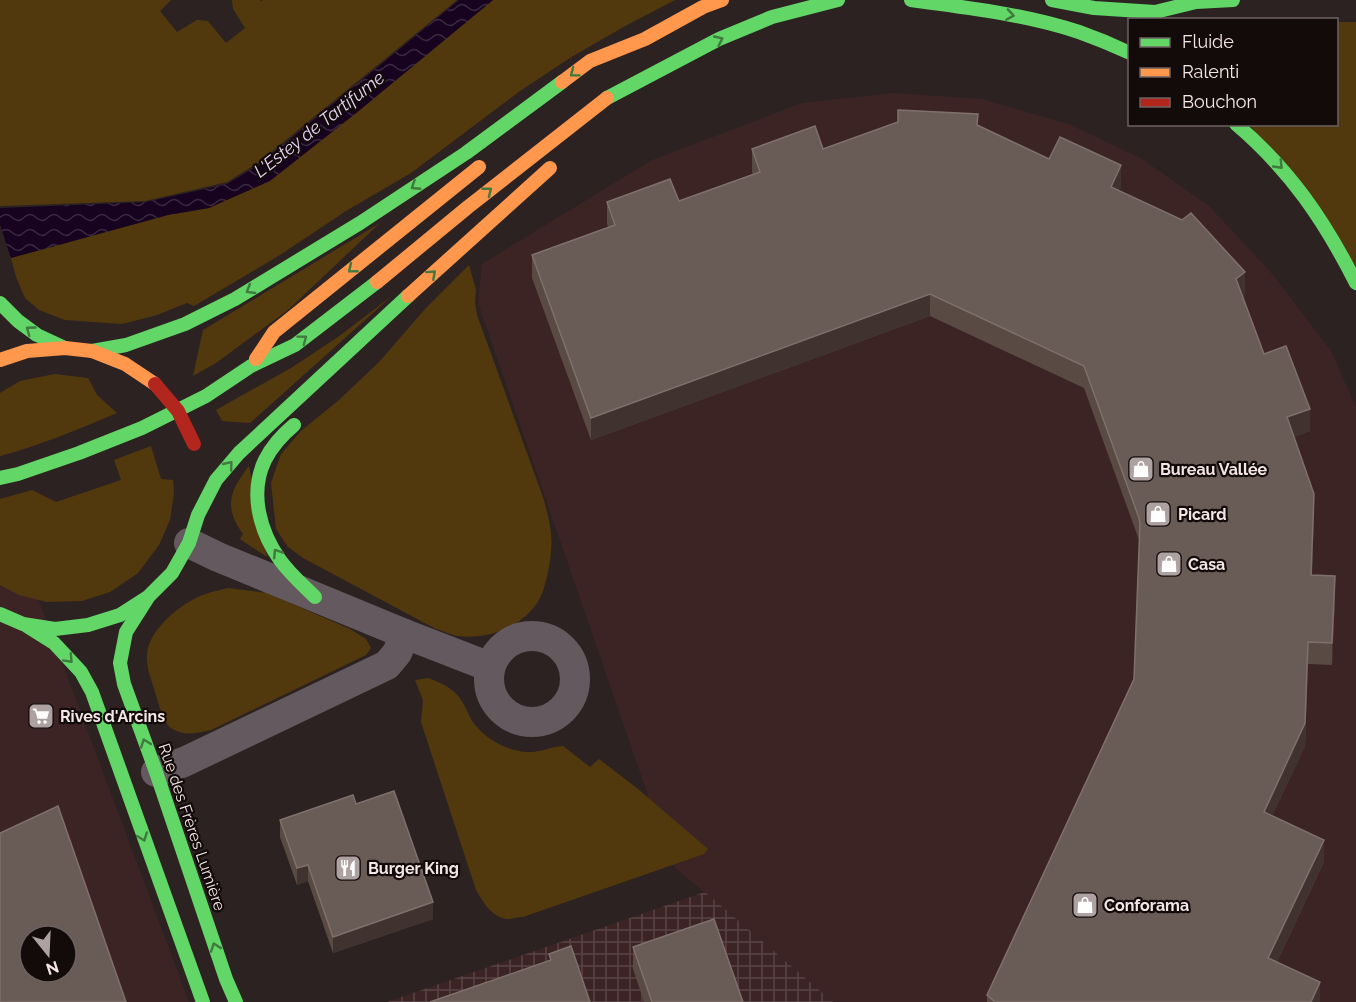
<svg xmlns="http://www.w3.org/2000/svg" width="1356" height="1002" font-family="Raleway,sans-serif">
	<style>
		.built { fill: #3c2425; fill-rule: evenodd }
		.industrial { fill: url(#industrial-grid) }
		.green { fill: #52390d }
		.water { fill: url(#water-waves) }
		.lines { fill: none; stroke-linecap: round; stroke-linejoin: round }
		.street { stroke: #63595e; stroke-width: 30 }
		.fast { stroke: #63d668; stroke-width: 14 }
		.slow { stroke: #ff974d; stroke-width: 14 }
		.jam-bridge { stroke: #b3261e; stroke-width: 14 }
		.wall { fill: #594a43 }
		.shaded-wall { fill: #40332f }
		.building { fill: #695b55; stroke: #7f706c; stroke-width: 1.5; fill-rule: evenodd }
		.oneway { stroke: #3f7a3e }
		.labels { text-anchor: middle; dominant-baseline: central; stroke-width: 4.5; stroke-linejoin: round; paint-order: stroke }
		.poi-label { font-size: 16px; font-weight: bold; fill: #f4e6e6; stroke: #130a0a; text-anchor: start }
		.street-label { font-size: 16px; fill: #f4e6e6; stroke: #130a0a }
		.water-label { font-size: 18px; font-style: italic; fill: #e8d4f5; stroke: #130a0a }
	</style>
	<defs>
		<pattern id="industrial-grid" width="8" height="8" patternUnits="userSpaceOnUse" patternTransform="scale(1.5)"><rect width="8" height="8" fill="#3c2425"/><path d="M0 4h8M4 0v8" fill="none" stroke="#594445"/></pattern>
		<pattern id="water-waves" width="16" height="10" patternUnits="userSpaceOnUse" patternTransform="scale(1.5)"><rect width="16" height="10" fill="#170320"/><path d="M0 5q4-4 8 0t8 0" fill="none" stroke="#392840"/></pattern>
	</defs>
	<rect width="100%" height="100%" fill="#2c2222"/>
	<!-- built -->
	<g class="built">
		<path d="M894 93 982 99 1071 125 1142 159 1209 206 1274 276 1331 351 1356 407V1002H833L672 865 478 303 482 264 652 160 802 103Z"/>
		<path d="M0 497 189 1002H0ZM30 936H66V972H30Z"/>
	</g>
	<!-- industrial -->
	<path class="industrial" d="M705 892 833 1002H387Z"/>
	<!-- green -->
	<g class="green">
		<path d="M0 0H171L160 11 177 32 197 20 208 21 226 43 245 28 233 9 232 0H260L261 1 263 0H457L259 162 227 182 145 201 0 206Z"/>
		<path d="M493 0H675L627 25 573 56 520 91 411 173 346 211 280 255 194 306 187 303 157 315 122 324 65 320 39 310 25 298 16 277 11 258 168 215 209 208 355 114Z"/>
		<path d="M1337 22H1356V266L1250 125 1336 124Z"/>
		<path d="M380 223 288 310 216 363 193 376 203 330Z"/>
		<path d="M469 265 476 290 475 302 477 315 544 500C548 516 553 533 551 550 551 561 546 582 543 591 532 623 490 641 458 636 451 635 443 631 436 629L303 558 288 547 276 529 271 483 281 454 301 431 339 400 379 362 426 308Z"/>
		<path d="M393 295 250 423 222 421 216 410 291 368 338 337Z"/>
		<path d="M55 374 88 378 97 395 117 413C79 429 41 445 0 456V393L20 381Z"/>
		<path d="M151 446 161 479 173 480 174 493 170 520 159 545 138 573 110 592 82 601 47 602 19 595 0 585V499L32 490 56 502 121 480 114 460Z"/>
		<path d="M249 466 267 557 240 539 243 534C223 506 230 491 249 466Z"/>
		<path d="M228 588 267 593 350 629 366 639 371 648 366 655 211 730C197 733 184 737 171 728 164 723 158 703 156 695 152 681 146 668 147 654 149 629 183 601 206 594 213 591 221 590 228 588Z"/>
		<path d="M428 678C437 681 446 685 453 691 462 698 466 709 471 719 482 737 504 750 526 752 539 753 550 747 563 746L590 767 599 759 638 789 708 849 704 854 523 917C518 917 512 919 508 919 492 918 483 902 476 890L421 722 423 700 415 680Z"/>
	</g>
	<!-- water -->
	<path class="water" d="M459 0H493L355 114 270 181 209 208 168 215 11 258 0 225V208L146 202 227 184 260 164Z"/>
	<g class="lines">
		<!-- street -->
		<g class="street">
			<path d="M189 543 218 557 405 634 490 667"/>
			<circle cx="532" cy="679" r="43"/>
			<path d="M156 772 184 762 387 665 397 653 405 634"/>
		</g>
		<!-- fast -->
		<g class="fast">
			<path d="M911 0C967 8 1025 14 1079 32 1096 38 1113 45 1130 53"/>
			<path d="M1052 0 1094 8 1155 12 1196 2 1233 0"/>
			<path d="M607 98 719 39 772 17 838 0"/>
			<path d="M1236 124C1290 170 1324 220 1356 283"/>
			<path d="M0 303 18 321 37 335 65 348"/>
			<path d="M92 351 126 345 185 324 235 299 360 223 466 153 562 82"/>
			<path d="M294 425C282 435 272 446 265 460 249 493 260 532 280 560 290 574 303 585 315 597"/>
			<path d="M0 478 18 474 79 453 142 428 206 396 251 366 295 345 377 282"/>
			<path d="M147 599 126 632 120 663 124 684 156 772 226 979 236 1002"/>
			<path d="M0 614 23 624 55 629 88 625 120 615 148 597 172 573 189 543 198 515 216 480 239 453 408 296"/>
			<path d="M27 626 54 643 81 672 92 692 203 1002"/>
		</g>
		<!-- slow -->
		<g class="slow">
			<path d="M562 82 590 61 645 39 703 7 722 0"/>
			<path d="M377 282 468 207 607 98"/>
			<path d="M408 296 550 168"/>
			<path d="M256 359 274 332 479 167"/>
			<path d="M0 360 27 351 65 348 92 351 125 364 155 384"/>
		</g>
		<!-- jam-bridge -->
		<path class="jam-bridge" d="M155 384 178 411 194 444"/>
	</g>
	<!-- wall -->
	<g class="wall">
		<path d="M978 125 1049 159 1121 187 1119 191 1245 294 1243 296 1264 354 1310 431 1294 437 1314 516 1312 575 1335 598 1332 665 1308 664 1305 746 1272 816 1324 862 1277 962 1320 1002H987V995L1134 679 1139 540 1084 388 930 316 591 440 532 278V255L608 227 607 224V202L679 201 753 175 752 172V149H823Z"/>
		<path d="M356 804 433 919 333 953 308 881 297 885 280 837V820Z"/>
		<path d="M633 947 743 1002H644L633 969Z"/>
	</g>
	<!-- shaded-wall -->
	<g class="shaded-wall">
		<path d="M1121 165V187L1111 209V187Z"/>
		<path d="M1245 272V294L1236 302V279Z"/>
		<path d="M930 294V316L591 440V418Z"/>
		<path d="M1310 409V431L1287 440V417Z"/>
		<path d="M1314 494V516L1311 597V575Z"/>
		<path d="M1335 576V598L1332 665V643Z"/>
		<path d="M1308 642V664L1305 746 1264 834V812Z"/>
		<path d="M1324 840V862L1268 981V958Z"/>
		<path d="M308 865V881L297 885V868Z"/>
		<path d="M433 902V919L333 953V937Z"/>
		<path d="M1320 982V1002H1311Z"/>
	</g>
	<!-- building -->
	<g class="building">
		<path d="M898 110 978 114 977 125 1049 159 1060 137 1121 165 1111 187 1182 220 1191 213 1245 272 1236 279 1264 354 1286 346 1310 409 1287 417 1314 494 1311 575 1335 576 1332 643 1308 642 1305 723 1264 812 1324 840 1268 958 1320 982 1311 1002H995L987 995 1134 679 1140 524 1139 518 1084 366 930 294 591 418 532 255 615 225 607 202 670 179 679 201 760 172 752 149 815 126 823 149 898 122Z"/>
		<path d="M394 791 433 902 333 937 308 865 297 868 280 820 353 795 356 804Z"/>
		<path d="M58 806 126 1002H0V833ZM30 936H66V972H30Z"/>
		<path d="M714 919 743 1002H652L633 947Z"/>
		<path d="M571 946 590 1002H430L551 960 549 954Z"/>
	</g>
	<!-- one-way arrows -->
	<defs><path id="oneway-chevron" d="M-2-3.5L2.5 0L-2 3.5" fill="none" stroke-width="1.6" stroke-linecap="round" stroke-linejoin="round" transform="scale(1.5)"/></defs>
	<g class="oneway">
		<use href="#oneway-chevron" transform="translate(1010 15) rotate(9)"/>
		<use href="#oneway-chevron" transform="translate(719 40) rotate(-25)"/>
		<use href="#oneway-chevron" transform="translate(574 73) rotate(143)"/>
		<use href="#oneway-chevron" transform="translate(1279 165) rotate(46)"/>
		<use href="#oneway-chevron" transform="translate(415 186) rotate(147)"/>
		<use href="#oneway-chevron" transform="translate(488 191) rotate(-38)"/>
		<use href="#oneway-chevron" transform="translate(352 269) rotate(141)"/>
		<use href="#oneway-chevron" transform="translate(432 274) rotate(-42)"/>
		<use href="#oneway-chevron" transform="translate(250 290) rotate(149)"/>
		<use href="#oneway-chevron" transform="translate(30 330) rotate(-144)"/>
		<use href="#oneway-chevron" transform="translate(303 339) rotate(-37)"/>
		<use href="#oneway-chevron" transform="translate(229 465) rotate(-51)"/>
		<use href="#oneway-chevron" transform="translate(277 553) rotate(-123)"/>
		<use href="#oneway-chevron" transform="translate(69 659) rotate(47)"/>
		<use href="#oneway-chevron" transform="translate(145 743) rotate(-110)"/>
		<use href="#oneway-chevron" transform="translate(143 837) rotate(70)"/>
		<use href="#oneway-chevron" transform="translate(215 947) rotate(-109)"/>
	</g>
	<!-- icons -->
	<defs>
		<g id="shop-square" transform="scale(1.35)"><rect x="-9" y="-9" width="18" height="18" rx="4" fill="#aea1a1" stroke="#130a0a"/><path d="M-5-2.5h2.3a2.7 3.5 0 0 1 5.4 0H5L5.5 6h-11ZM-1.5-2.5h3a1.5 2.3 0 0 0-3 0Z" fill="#fff"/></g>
		<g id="supermarket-square" transform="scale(1.35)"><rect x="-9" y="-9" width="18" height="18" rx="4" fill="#aea1a1" stroke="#130a0a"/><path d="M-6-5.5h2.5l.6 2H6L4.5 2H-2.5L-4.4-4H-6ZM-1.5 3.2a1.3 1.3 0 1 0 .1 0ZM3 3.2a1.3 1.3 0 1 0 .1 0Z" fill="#fff"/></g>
		<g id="restaurant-square" transform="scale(1.35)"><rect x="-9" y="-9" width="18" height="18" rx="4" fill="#aea1a1" stroke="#130a0a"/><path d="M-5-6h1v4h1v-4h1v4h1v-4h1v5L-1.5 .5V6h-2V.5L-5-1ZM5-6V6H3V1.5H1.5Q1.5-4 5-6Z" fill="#fff"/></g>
	</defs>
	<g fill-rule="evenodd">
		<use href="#shop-square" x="1141" y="469"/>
		<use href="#shop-square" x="1158" y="514"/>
		<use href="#shop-square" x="1169" y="564"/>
		<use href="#supermarket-square" x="41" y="716"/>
		<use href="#restaurant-square" x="348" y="868"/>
		<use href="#shop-square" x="1085" y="905"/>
	</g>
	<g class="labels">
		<!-- poi labels -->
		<g class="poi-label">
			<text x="1160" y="469">Bureau Vallée</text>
			<text x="1178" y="514">Picard</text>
			<text x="1188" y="564">Casa</text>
			<text x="60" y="716">Rives d'Arcins</text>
			<text x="368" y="868">Burger King</text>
			<text x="1104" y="905">Conforama</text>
		</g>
		<!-- street labels -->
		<g class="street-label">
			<text transform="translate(192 827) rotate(71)">Rue des Frères Lumière</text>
		</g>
		<!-- water labels -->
		<g class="water-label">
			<text transform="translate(319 124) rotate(-38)">L'Estey de Tartifume</text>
		</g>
	</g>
	<!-- legend -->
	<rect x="1128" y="18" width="210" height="108" fill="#130a0a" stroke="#6d6262" stroke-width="1.5"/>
	<rect x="1140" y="38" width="30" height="9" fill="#63d668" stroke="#6d6262" stroke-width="1.5"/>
	<text x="1182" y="48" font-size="18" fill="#f4e6e6">Fluide</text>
	<rect x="1140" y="68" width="30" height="9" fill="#ff974d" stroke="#6d6262" stroke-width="1.5"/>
	<text x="1182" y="78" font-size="18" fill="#f4e6e6">Ralenti</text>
	<rect x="1140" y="98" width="30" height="9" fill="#b3261e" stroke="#6d6262" stroke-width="1.5"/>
	<text x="1182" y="108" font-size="18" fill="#f4e6e6">Bouchon</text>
	<!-- north arrow -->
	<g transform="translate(48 954) rotate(162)"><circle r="28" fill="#130a0a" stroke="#6d6262" stroke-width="1.5"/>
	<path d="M0-4.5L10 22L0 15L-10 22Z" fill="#aea1a1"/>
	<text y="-9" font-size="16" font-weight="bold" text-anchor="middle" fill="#f4e6e6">N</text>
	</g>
</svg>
